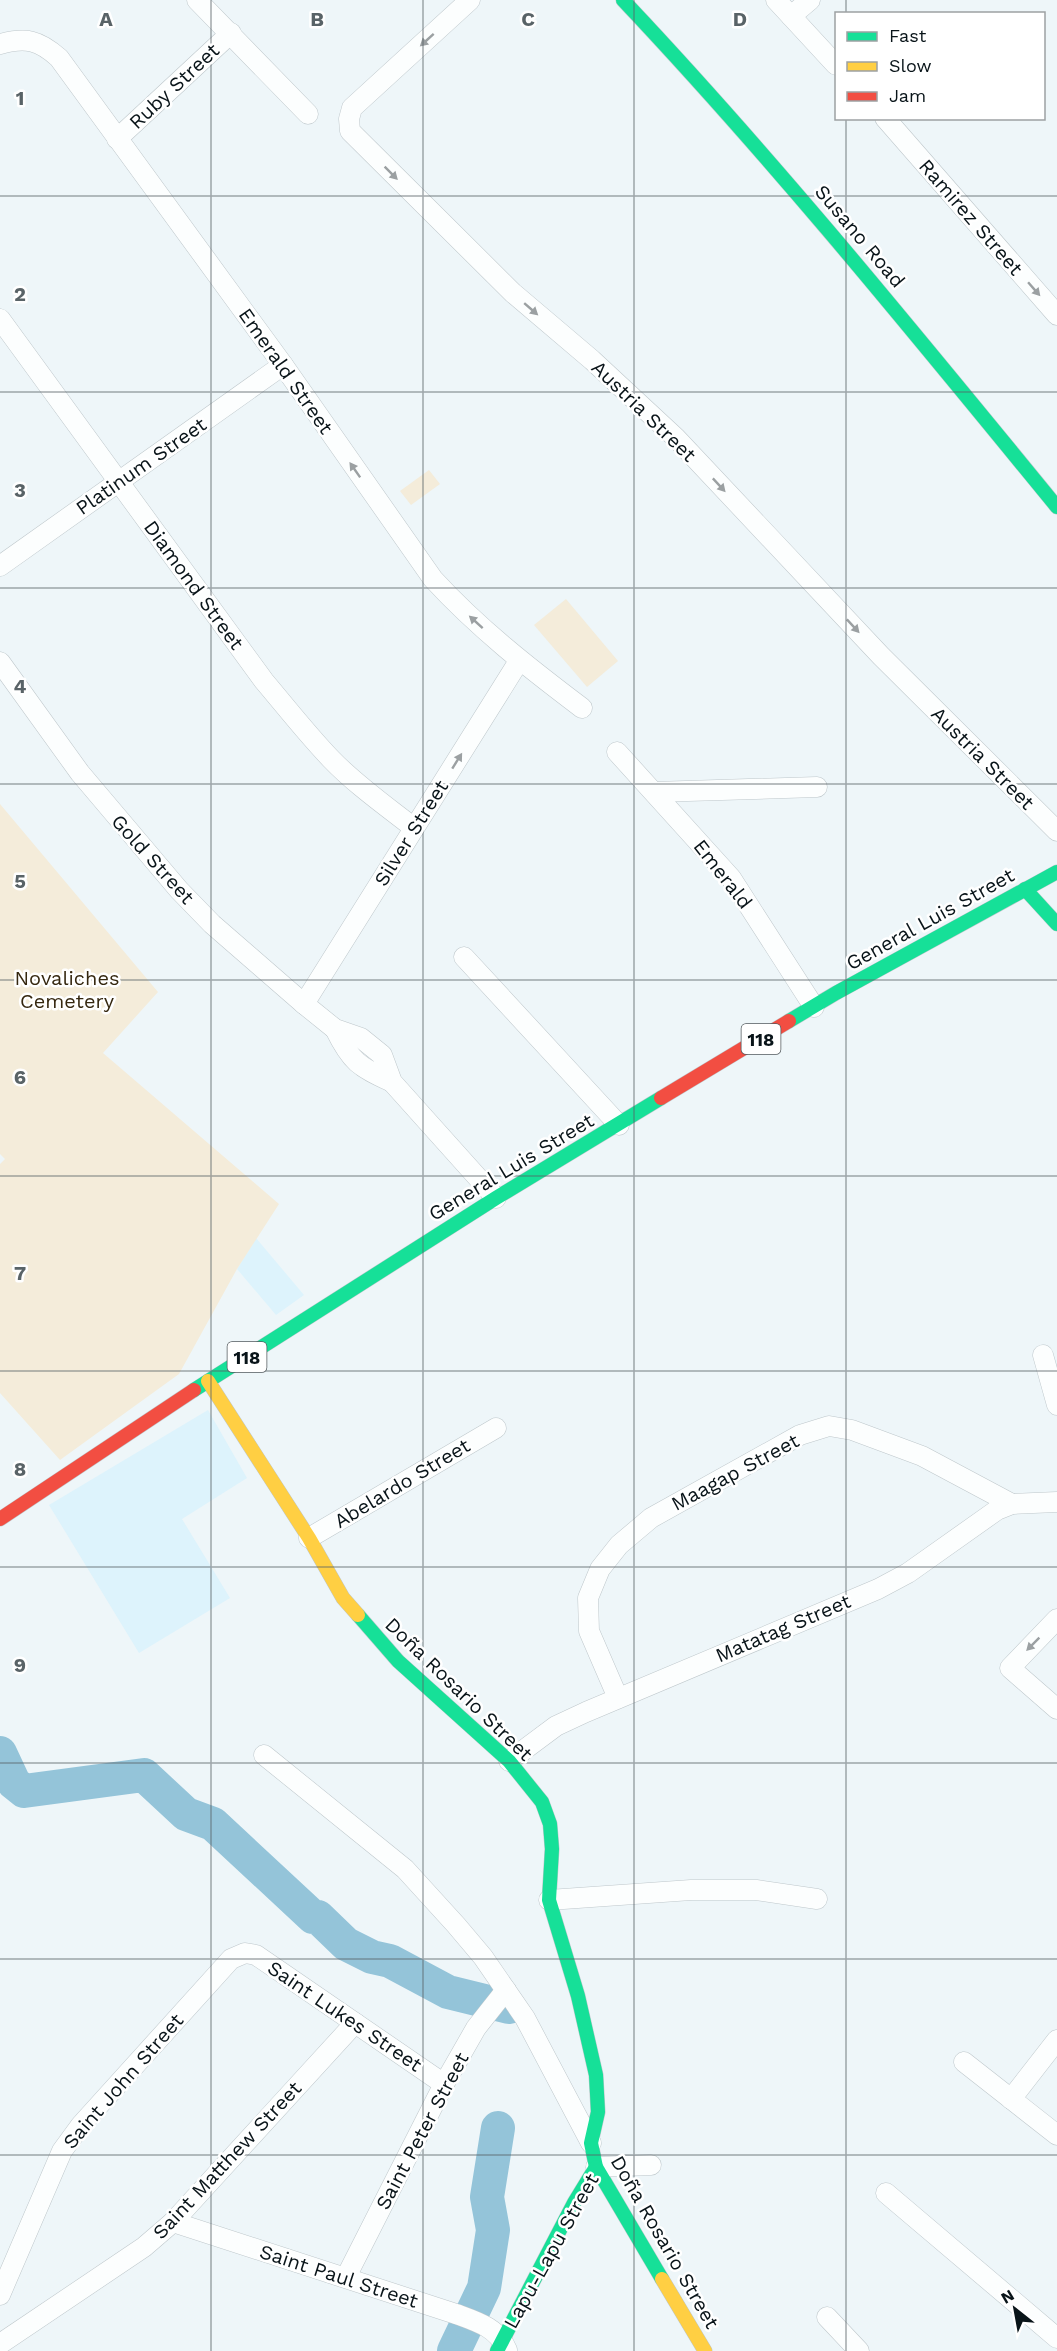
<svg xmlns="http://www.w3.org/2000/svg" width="1057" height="2351" font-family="'Work Sans',sans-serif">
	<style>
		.built { fill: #ddf3fc }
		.green { fill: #f4ecda }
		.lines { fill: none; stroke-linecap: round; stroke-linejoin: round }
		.river { stroke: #94c4d9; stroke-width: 34 }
		.street-casing { stroke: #bec7cb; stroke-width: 21 }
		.fast-casing { stroke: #bec7cb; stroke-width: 15 }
		.slow-casing { stroke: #bec7cb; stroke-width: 15 }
		.jam-casing { stroke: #bec7cb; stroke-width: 15 }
		.street { stroke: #fcfefe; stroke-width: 20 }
		.fast { stroke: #16e098; stroke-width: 14 }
		.slow { stroke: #ffcf43; stroke-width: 14 }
		.jam { stroke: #f24e42; stroke-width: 14 }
		.oneway { fill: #9ba0a2 }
		.grid { fill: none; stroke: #596367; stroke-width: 1.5; stroke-opacity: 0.55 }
		.labels { text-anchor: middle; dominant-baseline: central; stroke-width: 5; stroke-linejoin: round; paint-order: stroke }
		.shield { fill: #fff; stroke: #535a5e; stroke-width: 1.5 }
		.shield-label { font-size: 18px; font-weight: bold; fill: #091419 }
		.street-label { font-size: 20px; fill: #091419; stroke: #fff }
		.park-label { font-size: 20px; fill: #35270f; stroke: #fff }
		.grid-label { font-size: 20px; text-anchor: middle; font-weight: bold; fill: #596367; stroke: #fff; stroke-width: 5; stroke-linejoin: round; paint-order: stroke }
	</style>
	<rect width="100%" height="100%" fill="#eef6f9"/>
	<!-- built -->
	<g class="built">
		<path d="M256 1238 304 1295 276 1315 237 1269Z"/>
		<path d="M208 1410 247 1478 182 1519 230 1598 139 1653 49 1505Z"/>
	</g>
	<!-- green -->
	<g class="green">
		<path d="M429 470 440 484 411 505 400 491Z"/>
		<path d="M566 599 618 661 587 687 534 625Z"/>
		<path d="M0 804 158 992 103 1053 279 1204 237 1269 179 1374 60 1460 0 1393V1164L5 1159 0 1154Z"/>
	</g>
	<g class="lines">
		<!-- river -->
		<g class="river">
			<path d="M0 1753 14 1783 24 1791 144 1775 186 1814 213 1824 313 1917H318L346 1944 372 1957 390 1961 448 1992 509 2007"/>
			<path d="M454 2351 484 2288 493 2230 487 2197 498 2128"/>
		</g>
		<!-- street casing -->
		<g class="street-casing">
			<g id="street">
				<path d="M197 0 308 114"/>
				<path d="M470 0 352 108 349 119 350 131 513 293 592 360 676 438 881 656 1057 831"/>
				<path d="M776 0 836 65"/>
				<path d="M791 16 810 0"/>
				<path d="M0 44C26 37 39 40 59 58L283 365 433 579C478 628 529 668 582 708"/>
				<path d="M885 118 1057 315"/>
				<path d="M117 139 231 33"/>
				<path d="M0 319 264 681C286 707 307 734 331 759 356 785 386 806 414 828"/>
				<path d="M0 566 283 365"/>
				<path d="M0 662 80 773 179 890 212 924 304 1004 335 1029 361 1038 382 1055 392 1082 496 1198"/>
				<path d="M617 752 731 878 814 1007"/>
				<path d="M654 792 817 787"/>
				<path d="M464 957 619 1125"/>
				<path d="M304 1004 519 661"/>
				<path d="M335 1029C351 1062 359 1067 392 1082"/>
				<path d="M1043 1355 1057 1405"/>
				<path d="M309 1538 496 1428"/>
				<path d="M1057 1619 1010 1668 1057 1709"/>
				<path d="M618 1698 589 1631 588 1598 600 1569 619 1545 651 1518 800 1435 829 1426 852 1430 922 1456 1012 1504"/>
				<path d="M264 1755 405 1869 456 1925 483 1957 525 2018 591 2143"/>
				<path d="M509 1761 556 1726 586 1712 878 1589 908 1573 997 1510 1012 1504 1057 1502"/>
				<path d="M549 1900 691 1890H756L817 1899"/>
				<path d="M964 2062 1057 2135"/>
				<path d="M1011 2099 1057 2040"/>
				<path d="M596 2167 651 2165"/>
				<path d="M886 2193 1057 2338"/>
				<path d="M173 2222 456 2314C478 2322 498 2328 507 2350"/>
				<path d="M346 2277 444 2084 476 2028 506 1990"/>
				<path d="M0 2295 62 2151 81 2125 231 1959 245 1953 256 1955 444 2084"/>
				<path d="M827 2317 859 2351"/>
				<path d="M0 2344 144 2247 173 2222 355 2023"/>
			</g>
		</g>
		<!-- fast casing -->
		<g class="fast-casing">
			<g id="fast">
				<path d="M623 0C776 162 916 335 1057 507"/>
				<path d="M1025 889 1057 924"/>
				<path d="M789 1021 836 993 1057 872"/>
				<path d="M194 1390 496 1198 661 1098"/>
				<path d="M358 1615 398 1661 509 1761 542 1802 550 1824 552 1849 549 1900 578 1996 596 2075 598 2112 591 2143 596 2167 662 2279"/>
				<path d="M497 2351 574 2203 596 2167"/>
			</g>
		</g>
		<!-- slow casing -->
		<g class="slow-casing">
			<g id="slow">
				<path d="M208 1381 309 1538 343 1598 358 1615"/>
				<path d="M662 2279 705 2351"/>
			</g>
		</g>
		<!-- jam casing -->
		<g class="jam-casing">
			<g id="jam">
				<path d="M661 1098 789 1021"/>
				<path d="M0 1519 194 1390"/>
			</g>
		</g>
		<!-- street -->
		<use href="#street" class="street"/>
		<!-- fast -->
		<use href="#fast" class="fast"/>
		<!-- slow -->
		<use href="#slow" class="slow"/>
		<!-- jam -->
		<use href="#jam" class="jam"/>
	</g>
	<!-- one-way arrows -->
	<defs><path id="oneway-solid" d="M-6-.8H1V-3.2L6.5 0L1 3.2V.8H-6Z" transform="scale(1.5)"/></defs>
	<g class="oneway">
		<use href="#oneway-solid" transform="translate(427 40) rotate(138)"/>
		<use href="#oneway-solid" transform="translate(391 173) rotate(45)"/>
		<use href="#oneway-solid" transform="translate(1034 289) rotate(49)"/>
		<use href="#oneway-solid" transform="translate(531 309) rotate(41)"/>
		<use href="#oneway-solid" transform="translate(355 470) rotate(-125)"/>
		<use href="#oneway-solid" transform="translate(719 485) rotate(47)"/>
		<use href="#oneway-solid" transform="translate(476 622) rotate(-138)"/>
		<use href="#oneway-solid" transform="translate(853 626) rotate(47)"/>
		<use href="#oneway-solid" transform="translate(457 761) rotate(-58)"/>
		<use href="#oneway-solid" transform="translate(1033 1644) rotate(135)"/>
	</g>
	<!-- grid -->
	<path class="grid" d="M211 0V2351M423 0V2351M634 0V2351M846 0V14M846 118V2351M0 196H1057M0 392H1057M0 588H1057M0 784H1057M0 980H1057M0 1176H1057M0 1371H1057M0 1567H1057M0 1763H1057M0 1959H1057M0 2155H1057"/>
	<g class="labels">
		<!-- shield labels -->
		<g class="shield">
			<rect x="741.5" y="1024" width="39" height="30" rx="4.5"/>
			<rect x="227.5" y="1342" width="39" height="30" rx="4.5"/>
		</g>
		<g class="shield-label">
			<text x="761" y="1039">118</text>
			<text x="247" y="1357">118</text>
		</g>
		<!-- street labels -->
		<g class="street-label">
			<text transform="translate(174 86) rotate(-43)">Ruby Street</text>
			<text transform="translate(971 217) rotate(49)">Ramirez Street</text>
			<text transform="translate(860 236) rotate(50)">Susano Road</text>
			<text transform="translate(286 371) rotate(55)">Emerald Street</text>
			<text transform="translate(644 411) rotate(44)">Austria Street</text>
			<text transform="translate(141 466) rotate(-35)">Platinum Street</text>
			<text transform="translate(194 585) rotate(54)">Diamond Street</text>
			<text transform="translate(983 758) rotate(45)">Austria Street</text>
			<text transform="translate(411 833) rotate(-58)">Silver Street</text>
			<text transform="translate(153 859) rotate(48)">Gold Street</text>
			<text transform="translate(723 874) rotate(52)">Emerald</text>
			<text transform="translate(930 919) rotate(-29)">General Luis Street</text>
			<text transform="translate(511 1167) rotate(-31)">General Luis Street</text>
			<text transform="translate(735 1472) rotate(-28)">Maagap Street</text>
			<text transform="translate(402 1483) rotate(-31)">Abelardo Street</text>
			<text transform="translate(783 1628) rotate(-23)">Matatag Street</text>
			<text transform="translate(459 1689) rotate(44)">Doña Rosario Street</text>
			<text transform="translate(345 2016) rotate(34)">Saint Lukes Street</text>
			<text transform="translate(123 2081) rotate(-49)">Saint John Street</text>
			<text transform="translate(422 2131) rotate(-62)">Saint Peter Street</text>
			<text transform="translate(227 2160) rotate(-47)">Saint Matthew Street</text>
			<text transform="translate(665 2242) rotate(60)">Doña Rosario Street</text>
			<text transform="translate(551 2251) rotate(-61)">Lapu-Lapu Street</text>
			<text transform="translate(339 2276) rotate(18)">Saint Paul Street</text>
		</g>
		<!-- park labels -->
		<g class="park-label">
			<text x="67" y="978">Novaliches<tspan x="67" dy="23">Cemetery</tspan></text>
		</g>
	</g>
	<g class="grid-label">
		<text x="106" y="26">A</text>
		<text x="317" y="26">B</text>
		<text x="528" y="26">C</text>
		<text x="740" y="26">D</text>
		<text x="20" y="105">1</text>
		<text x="20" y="301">2</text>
		<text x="20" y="497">3</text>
		<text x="20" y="693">4</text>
		<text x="20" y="888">5</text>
		<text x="20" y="1084">6</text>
		<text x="20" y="1280">7</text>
		<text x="20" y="1476">8</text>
		<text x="20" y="1672">9</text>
	</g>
	<!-- legend -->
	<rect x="835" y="12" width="210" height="108" fill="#ffffff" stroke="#9da1a3" stroke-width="1.5"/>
	<rect x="847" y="32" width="30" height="9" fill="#16e098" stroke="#9da1a3" stroke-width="1.5"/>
	<text x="889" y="42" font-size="18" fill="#091419">Fast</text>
	<rect x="847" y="62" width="30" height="9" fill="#ffcf43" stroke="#9da1a3" stroke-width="1.5"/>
	<text x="889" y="72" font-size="18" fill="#091419">Slow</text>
	<rect x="847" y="92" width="30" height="9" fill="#f24e42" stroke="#9da1a3" stroke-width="1.5"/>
	<text x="889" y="102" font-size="18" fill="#091419">Jam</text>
	<!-- north arrow -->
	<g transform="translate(1015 2309) rotate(329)" stroke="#ffffff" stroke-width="4.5" paint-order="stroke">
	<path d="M0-4.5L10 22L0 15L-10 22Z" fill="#091419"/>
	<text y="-9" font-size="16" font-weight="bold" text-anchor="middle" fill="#091419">N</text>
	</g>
</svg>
